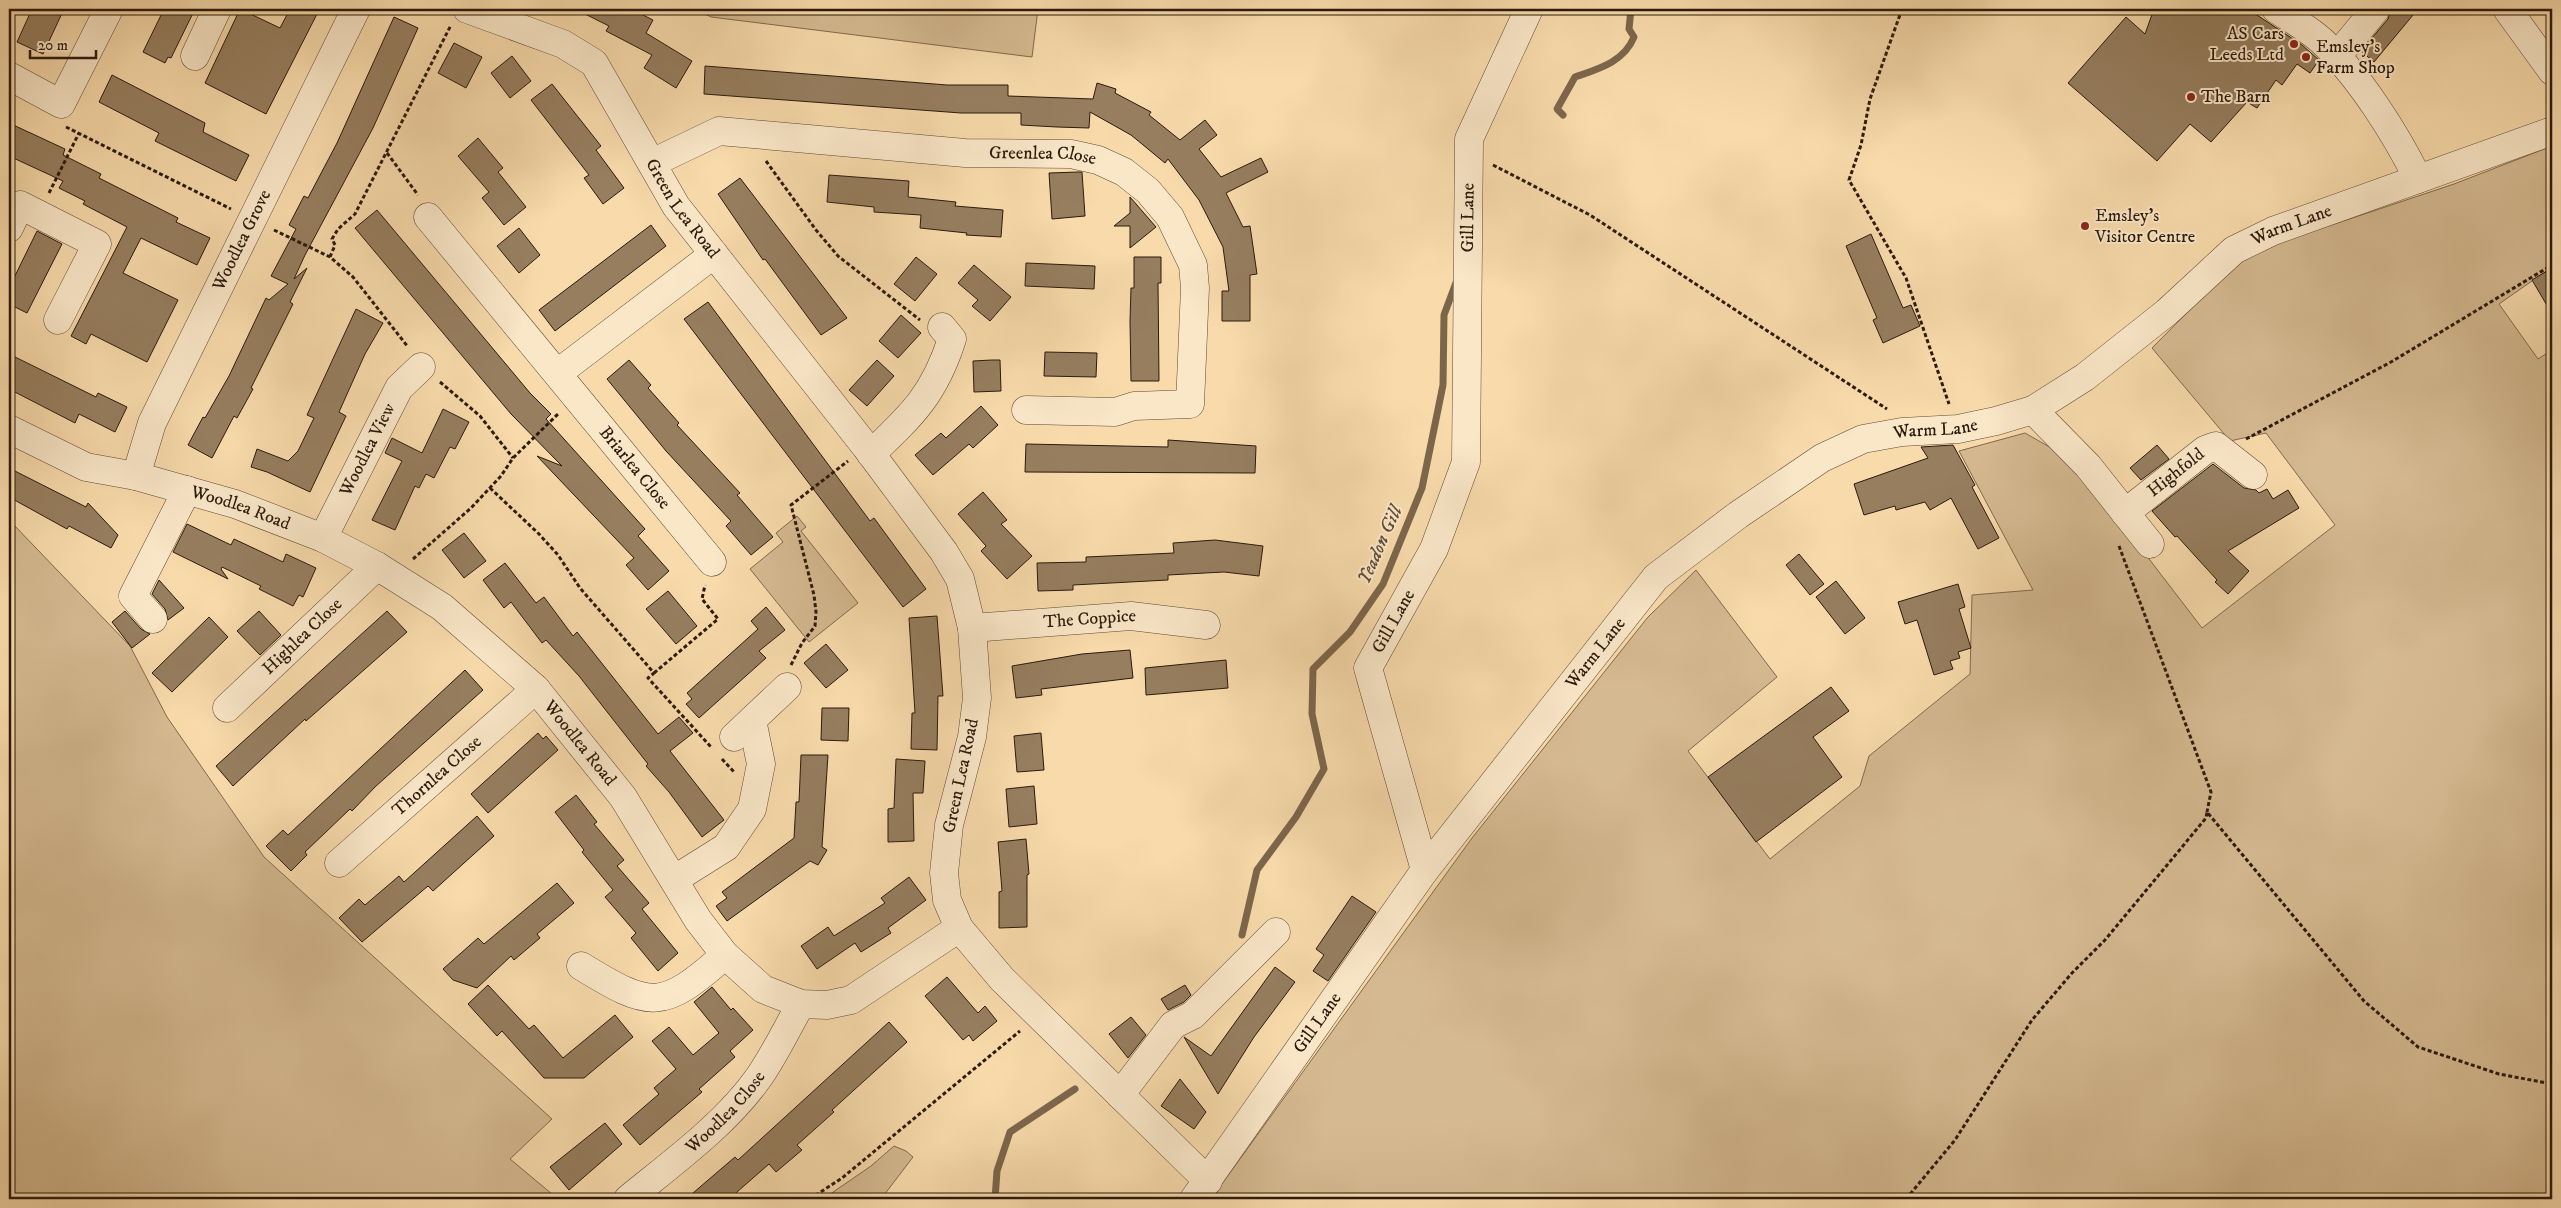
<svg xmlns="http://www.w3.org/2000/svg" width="2561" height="1208" font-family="'IM FELL DW Pica',serif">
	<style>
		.green { fill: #d5b990; stroke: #806a4e }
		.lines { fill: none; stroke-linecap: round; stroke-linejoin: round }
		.stream { stroke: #7c664b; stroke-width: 7 }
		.building { fill: #967e5f; stroke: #2b1a0c }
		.minor-casing { stroke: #5e4a34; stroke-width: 29 }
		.path { stroke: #2b1a0c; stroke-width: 3; stroke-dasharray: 4 2.5; stroke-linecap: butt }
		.minor { stroke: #fae7c8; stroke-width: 28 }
		.poi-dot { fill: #8f2418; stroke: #fae7c8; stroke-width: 2 }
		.labels { text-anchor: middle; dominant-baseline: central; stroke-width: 4; stroke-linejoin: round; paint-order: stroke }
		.poi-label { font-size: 18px; fill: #2b1a0c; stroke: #fae7c8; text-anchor: start }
		.street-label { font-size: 18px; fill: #2b1a0c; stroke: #fae7c8 }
		.water-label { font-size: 19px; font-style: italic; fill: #614d36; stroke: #fae7c8 }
	</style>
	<rect width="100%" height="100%" fill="#f8daab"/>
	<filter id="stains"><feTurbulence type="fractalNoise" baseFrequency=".004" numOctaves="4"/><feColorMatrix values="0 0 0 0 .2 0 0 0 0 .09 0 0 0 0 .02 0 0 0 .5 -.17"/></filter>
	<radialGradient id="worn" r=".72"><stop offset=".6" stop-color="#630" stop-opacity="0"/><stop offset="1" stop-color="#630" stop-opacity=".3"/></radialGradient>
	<!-- green -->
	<g class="green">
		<path d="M695 9H1038L1032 57 711 17Z"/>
		<path d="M2552 146V267L2499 304 2538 359 2552 350V1199H1211L1472 838 1648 617 1696 570 1777 677 1688 751 1770 859 1860 786 1869 756 1970 674 1972 595 2033 590 1959 451 2025 433 2074 461 2202 628 2335 525 2266 433 2230 441 2152 348 2245 254 2454 184Z"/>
		<path d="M797 516 806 527 801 531 858 603 809 642 750 569 783 542 776 533Z"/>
		<path d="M12 523 130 646 167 717 264 857 552 1119 510 1159 558 1199H9V525Z"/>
		<path d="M894 1146 906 1151 913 1157 881 1199H823L871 1166Z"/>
	</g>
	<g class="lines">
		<!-- stream -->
		<g class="stream">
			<path d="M1563 115 1557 109 1575 77C1598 69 1624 62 1634 37L1629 29 1631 9"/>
			<path d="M1242 935 1257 870 1296 817 1324 769 1312 714 1313 669 1350 632 1383 584 1422 488 1443 385 1444 315 1457 280"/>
			<path d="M995 1199 997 1171 1010 1132 1075 1089"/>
		</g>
	</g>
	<!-- building -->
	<g class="building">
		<path d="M32 9H64L43 54 17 42Z"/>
		<path d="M164 9H195L171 58 168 57 165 63 143 52Z"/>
		<path d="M240 9 280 28 290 9H307L317 14 266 114 205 83Z"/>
		<path d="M575 9H631L653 20 646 33 692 61 676 88 644 68 652 55 606 31 609 26Z"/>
		<path d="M2154 9H2248L2302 45 2319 60 2310 73 2297 64 2282 85 2276 80 2257 108 2247 102 2211 142 2190 124 2157 161 2068 83 2126 17 2145 34Z"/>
		<path d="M2391 9H2418L2374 62 2361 51 2388 19Z"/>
		<path d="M394 17 418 28 373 128 305 255 294 279 307 268 290 302 293 304 251 388 253 389 237 418 234 416 212 458 188 445 203 417 205 418 229 376 266 298 269 300 288 284 271 276 296 229 289 225 304 196 308 198 337 143Z"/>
		<path d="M454 43 482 57 466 88 438 73Z"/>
		<path d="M512 56 531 81 510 98 491 73Z"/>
		<path d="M705 66 947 85H1008V96L1093 99 1097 83 1116 89 1115 93 1151 112 1149 115 1180 140 1205 120 1217 135 1199 149 1221 177 1261 158 1268 172 1226 193 1243 227 1250 226 1257 274 1250 275V321H1222V291H1229L1223 247 1199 200 1168 159 1165 163 1131 135 1090 112 1089 128 1057 127 1021 125V113H961L704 94Z"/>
		<path d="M112 75 205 123 203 132 249 155 236 181 155 141 159 133 99 102Z"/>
		<path d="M552 84 601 146 596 150 624 188 603 204 584 178 589 175 531 100Z"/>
		<path d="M9 123 65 149 63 155 101 174 99 178 178 218 176 222 210 238 197 265 141 238 123 273 178 300 147 362 91 334 86 344 71 336 127 227 83 204 85 201 59 188 63 181 9 156Z"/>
		<path d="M478 138 503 168 498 172 526 207 504 225 482 198 489 192 458 156Z"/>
		<path d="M1078 172H1082L1085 216 1052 219 1049 173Z"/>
		<path d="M829 175 909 181 908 197 956 202 955 206 1003 210 1001 237 966 235 967 233 920 228 921 215 874 212V207L827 202Z"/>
		<path d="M740 178 847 318 821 335 765 259 763 260 718 194Z"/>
		<path d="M1130 197 1156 227 1130 248V226H1114L1130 213Z"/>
		<path d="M377 210 530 393 551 414 546 419 645 529 638 536 669 571 648 590 626 565 634 558 537 456 562 466 511 414 355 228Z"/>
		<path d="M651 225 666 246 555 331 539 310Z"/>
		<path d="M519 228 540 255 519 273 497 246Z"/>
		<path d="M37 231 62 244 27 313 9 304V288Z"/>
		<path d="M1871 234 1903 308 1911 305 1920 326 1883 343 1873 320 1877 318 1846 246Z"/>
		<path d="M916 257 937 274 915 301 894 284Z"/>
		<path d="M1134 257H1161V283H1158L1159 381H1131L1130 321 1131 288H1134Z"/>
		<path d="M1026 263 1095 266 1094 289 1025 286Z"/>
		<path d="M974 265 1011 297 990 321 972 306 978 300 958 283Z"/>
		<path d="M2552 268V314L2532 280Z"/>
		<path d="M708 302 870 521 874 518 926 589 903 607 684 319Z"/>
		<path d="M356 309 383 323 365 354 339 412 346 416 310 492 267 472 251 467 257 449 288 461 298 451 314 418 307 415Z"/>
		<path d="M901 315 921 333 898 358 879 341Z"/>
		<path d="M1045 352 1097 353 1096 377 1044 376Z"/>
		<path d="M9 354 96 397 98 393 127 407 115 432 79 414 75 423 9 389Z"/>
		<path d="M629 360 651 385 648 388 679 423 677 425 740 493 737 495 773 537 751 555 726 526 731 521 666 451 607 379Z"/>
		<path d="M877 360 894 376 867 406 849 390Z"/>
		<path d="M992 360H1000L1001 391 974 392 973 361Z"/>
		<path d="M981 406 998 425 973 448 969 444 933 475 915 455 941 433 946 438Z"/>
		<path d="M443 409 469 422 455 449 450 447 434 478 426 474 419 488 415 486 395 530 372 520 402 461 385 453 392 438 422 453Z"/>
		<path d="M1168 440 1256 446 1255 473 1025 472 1026 444 1168 447Z"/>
		<path d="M1953 445 1975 485 1972 487 1999 538 1978 549 1951 498 1930 510 1925 502 1896 510 1895 506 1864 515 1854 484 1928 458 1921 447Z"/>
		<path d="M2157 445 2169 459 2141 480 2130 468Z"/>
		<path d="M2213 464 2244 488 2256 490 2259 493 2267 489 2273 499 2288 490 2299 508 2228 551 2249 571 2228 594 2215 582 2217 580 2177 536 2175 537 2152 511Z"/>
		<path d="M9 468 86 507 88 503 118 535 111 548 69 526 67 529 9 497Z"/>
		<path d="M983 492 1007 520 1001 524 1032 556 1007 579 981 551 986 546 958 514Z"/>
		<path d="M187 524 231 545 234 539 283 562 286 554 316 568 303 597 299 595 293 606 259 589 261 586 222 567 221 569 228 579 173 552Z"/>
		<path d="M464 533 486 561 464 578 442 550Z"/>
		<path d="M1215 540 1263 546 1259 576 1224 572 1168 575V580L1073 585V590L1038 591 1037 563 1086 562V557L1174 553 1173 543Z"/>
		<path d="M1799 554 1824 584 1810 595 1786 565Z"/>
		<path d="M505 563 536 603 544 597 573 636 577 632 658 734 679 717 693 733 670 751 724 820 702 837 669 792 646 766 648 764 579 676 546 640 542 643 511 602 504 608 483 580Z"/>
		<path d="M159 580 184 608 168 620 165 609 152 594Z"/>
		<path d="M1836 581 1865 618 1845 634 1816 597Z"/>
		<path d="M1958 584 1965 607 1959 609 1971 648 1958 652 1960 658 1950 661 1953 669 1934 675 1917 620 1905 624 1898 602Z"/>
		<path d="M668 591 697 626 676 644 646 609Z"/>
		<path d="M766 607 785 630 759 651 766 658 699 718 686 704 692 699 687 693 758 629 751 621Z"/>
		<path d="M125 611 141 629 150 634 132 648 112 622Z"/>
		<path d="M259 611 281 635 260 655 237 631Z"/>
		<path d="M387 611 407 632 306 721 305 719 233 786 216 766Z"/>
		<path d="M937 616 943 696H938L937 750 911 749 912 713H915L909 618Z"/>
		<path d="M209 617 228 637 172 692 152 673Z"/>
		<path d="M826 644 848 670 826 688 804 663Z"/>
		<path d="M1130 650 1133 678 1041 689 1042 695 1016 698 1012 666 1082 654Z"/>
		<path d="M1226 660 1228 688 1146 695 1145 668Z"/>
		<path d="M465 670 483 690 375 787 352 811 350 809 327 831 305 852 307 855 291 871 266 846 283 830 288 835Z"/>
		<path d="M1831 687 1849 711 1813 737 1842 777 1756 842 1708 777Z"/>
		<path d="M822 708H849L848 741 821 740Z"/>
		<path d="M538 733 543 739 546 736 558 750 488 813 471 794Z"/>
		<path d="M1041 733 1044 770 1017 772 1014 736Z"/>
		<path d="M801 755H828L822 847 827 850 818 865 810 861 727 921 716 906 727 898 722 892 794 838 796 802H799Z"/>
		<path d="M896 759 925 761 923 793H913L914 841 888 842V809L894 808Z"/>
		<path d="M1034 786 1037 824 1009 827 1006 789Z"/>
		<path d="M576 795 597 822 594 824 624 860 617 866 649 903 642 909 678 953 658 971 631 938 636 933 605 897 613 890 582 852 584 850 555 812Z"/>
		<path d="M477 816 494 836 433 891 428 886 362 942 339 918 359 899 365 905 399 876 404 882Z"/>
		<path d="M1026 839 1029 874 1027 875V927L999 928V892L1002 891 998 842Z"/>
		<path d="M909 877 926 900 888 928 891 933 861 952 855 943 817 969 801 946 828 927 834 936 885 903 881 898Z"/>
		<path d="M557 883 574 903 537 934 540 938 514 960 511 956 477 988 453 980 443 969 478 938 484 944Z"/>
		<path d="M1352 896 1376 912 1328 981 1313 971 1324 955 1316 949Z"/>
		<path d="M1275 967 1295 982 1254 1037 1218 1094 1184 1037 1211 1056Z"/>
		<path d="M947 977 978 1013 985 1006 997 1021 973 1041 969 1035 963 1040 925 996Z"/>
		<path d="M488 985 529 1029 534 1025 563 1058 615 1015 633 1037 584 1078H544L502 1031 497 1036 468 1004Z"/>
		<path d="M1185 985 1191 995 1184 1002 1168 1010 1161 999Z"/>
		<path d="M712 987 731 1010 733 1008 753 1030 730 1051 735 1057 699 1089 702 1092 640 1145 623 1125 659 1094 654 1088 676 1069 652 1041 669 1027 693 1055 719 1033 694 1002Z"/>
		<path d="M1131 1017 1146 1035 1128 1058 1109 1034Z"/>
		<path d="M889 1022 907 1042 832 1110 834 1112 797 1145 802 1150 776 1172 769 1164 729 1199H686L735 1157 738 1160Z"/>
		<path d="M1180 1079 1206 1112 1194 1129 1161 1106Z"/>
		<path d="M605 1123 622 1144 569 1190 550 1167Z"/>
	</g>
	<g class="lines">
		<!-- minor casing -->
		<g class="minor-casing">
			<g id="minor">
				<path id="s1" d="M467 9 563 44 594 63 676 206 866 447 944 552 960 579 972 628 977 698 972 737 949 825 944 873 947 900 959 928 1002 979 1208 1181"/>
				<path d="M2276 9C2291 19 2309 29 2323 42 2359 76 2396 134 2418 179"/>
				<path d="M2507 9 2552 71"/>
				<path d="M195 56 217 9"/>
				<path d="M2337 56 2376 9"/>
				<path d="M9 76 61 104 109 9"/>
				<path id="s2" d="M652 163 719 131 965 153 1071 154 1098 160 1124 172 1148 191 1170 217 1193 265 1195 288 1190 404 1134 406 1115 412 1026 410"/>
				<path id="s3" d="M428 217 712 562"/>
				<path d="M9 228 20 205 97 244 58 320"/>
				<path d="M558 373 714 254"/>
				<path d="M2033 410 2088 466 2150 544"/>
				<path id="s4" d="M9 429 86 467 136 476 235 504 323 538 377 566 442 607 536 689 623 797 698 920 725 955 763 989 801 1004 827 1005 851 1000 959 928"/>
				<path d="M871 454C912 415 934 395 952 339L942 327"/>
				<path id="s5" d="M136 476 152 423 356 9"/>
				<path id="s6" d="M2125 513 2205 450 2216 446 2253 475"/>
				<path id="s7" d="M323 538 399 388 421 367"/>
				<path d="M153 619 133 596 187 490"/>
				<path id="s8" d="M972 628 1131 616 1206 625"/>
				<path id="s9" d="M227 708 377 566"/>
				<path d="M734 737 787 687"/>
				<path id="s10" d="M339 863 536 689"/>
				<path id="s11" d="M1425 870 1656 577 1738 515 1822 458 1863 439 1902 432 1958 429 1996 421 2033 410 2085 377 2167 312 2234 250 2273 231 2552 131"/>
				<path d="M675 879 726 847 752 809 761 764 752 720"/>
				<path d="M581 966C651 1009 662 1011 725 955"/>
				<path d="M1120 1095 1173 1025 1193 1015 1276 932"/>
				<path id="s12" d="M628 1199C672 1163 726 1124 759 1077 775 1054 787 1028 801 1004"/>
				<path id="s13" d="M1194 1199 1425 870 1368 668 1434 549 1466 462 1469 139 1529 9"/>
			</g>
		</g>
		<!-- path -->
		<g class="path">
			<path d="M1902 9 1870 99 1861 145 1849 180 1906 278 1949 404"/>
			<path d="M66 127 231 209"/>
			<path d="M387 153 418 195"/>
			<path d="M766 161 816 230 838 256 920 320"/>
			<path d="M1493 165 1590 215 1887 409"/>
			<path d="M49 193 79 133"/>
			<path d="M274 230 330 257 353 277 408 347"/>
			<path d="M330 257 335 245 332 239 338 229 355 214 451 25"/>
			<path d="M440 382 480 416 513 458"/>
			<path d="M2246 439 2391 362 2552 265"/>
			<path d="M490 488 539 534 558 555 580 588 654 673 648 678 711 747"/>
			<path d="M2119 546 2211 792 2207 812"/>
			<path d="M413 559 471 508 501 476 513 458 558 414"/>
			<path d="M791 665 802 643 815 626 816 612 814 595 791 505 848 461"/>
			<path d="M654 673 718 619 702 599 705 585"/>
			<path d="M722 759 735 773"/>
			<path d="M810 1199 842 1178 1020 1031"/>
			<path d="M1906 1199 1955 1140 2032 1020 2072 973 2105 940 2206 818 2207 812 2364 1001 2418 1047 2499 1074 2552 1084"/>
		</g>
		<!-- minor -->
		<use href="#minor" class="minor"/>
	</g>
	<!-- markers -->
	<g class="poi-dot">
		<circle cx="2294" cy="44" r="5"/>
		<circle cx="2306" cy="57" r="5"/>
		<circle cx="2191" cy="97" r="5"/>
		<circle cx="2085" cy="226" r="5"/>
	</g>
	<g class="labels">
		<!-- poi labels -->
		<g class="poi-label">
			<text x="2284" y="34" text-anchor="end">AS Cars<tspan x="2284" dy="21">Leeds Ltd</tspan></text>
			<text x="2316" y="47">Emsley's<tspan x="2316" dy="21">Farm Shop</tspan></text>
			<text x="2201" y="97">The Barn</text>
			<text x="2095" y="216">Emsley's<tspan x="2095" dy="21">Visitor Centre</tspan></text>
		</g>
		<!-- street labels -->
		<g class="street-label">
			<text stroke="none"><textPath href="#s2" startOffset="399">Greenlea Close</textPath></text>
			<text stroke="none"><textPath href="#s1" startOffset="309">Green Lea Road</textPath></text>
			<text stroke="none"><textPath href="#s13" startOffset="1085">Gill Lane</textPath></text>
			<text stroke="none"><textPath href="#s11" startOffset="1116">Warm Lane</textPath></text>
			<text stroke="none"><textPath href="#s5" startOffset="259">Woodlea Grove</textPath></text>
			<text stroke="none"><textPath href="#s11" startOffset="696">Warm Lane</textPath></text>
			<text stroke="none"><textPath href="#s7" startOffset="99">Woodlea View</textPath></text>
			<text stroke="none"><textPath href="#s3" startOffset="325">Briarlea Close</textPath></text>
			<text stroke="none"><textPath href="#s6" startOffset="65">Highfold</textPath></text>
			<text stroke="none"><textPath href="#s4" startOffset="246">Woodlea Road</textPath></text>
			<text stroke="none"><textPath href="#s8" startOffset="118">The Coppice</textPath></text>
			<text stroke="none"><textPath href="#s13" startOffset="665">Gill Lane</textPath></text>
			<text stroke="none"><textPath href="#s9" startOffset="104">Highlea Close</textPath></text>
			<text stroke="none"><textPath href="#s11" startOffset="276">Warm Lane</textPath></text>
			<text stroke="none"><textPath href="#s4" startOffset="666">Woodlea Road</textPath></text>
			<text stroke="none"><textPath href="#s10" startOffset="131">Thornlea Close</textPath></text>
			<text transform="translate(961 776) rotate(-78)">Green Lea Road</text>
			<text stroke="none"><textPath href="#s13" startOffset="215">Gill Lane</textPath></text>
			<text stroke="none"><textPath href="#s12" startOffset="131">Woodlea Close</textPath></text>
		</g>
		<!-- water labels -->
		<g class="water-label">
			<text transform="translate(1380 545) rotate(-66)">Yeadon Gill</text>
		</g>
	</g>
	<!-- margin -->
	<rect width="2561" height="1208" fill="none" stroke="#f8daab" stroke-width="30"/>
	<rect x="10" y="10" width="2541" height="1188" fill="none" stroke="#2b1a0c" stroke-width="2.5"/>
	<rect x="15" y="15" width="2531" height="1178" fill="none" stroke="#2b1a0c"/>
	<!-- scale -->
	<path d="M30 50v8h66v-8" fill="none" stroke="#2b1a0c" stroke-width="2.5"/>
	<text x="38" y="50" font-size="15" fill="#2b1a0c" stroke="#fae7c8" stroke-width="4" paint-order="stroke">20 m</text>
	<rect width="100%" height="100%" filter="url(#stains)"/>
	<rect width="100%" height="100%" fill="url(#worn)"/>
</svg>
